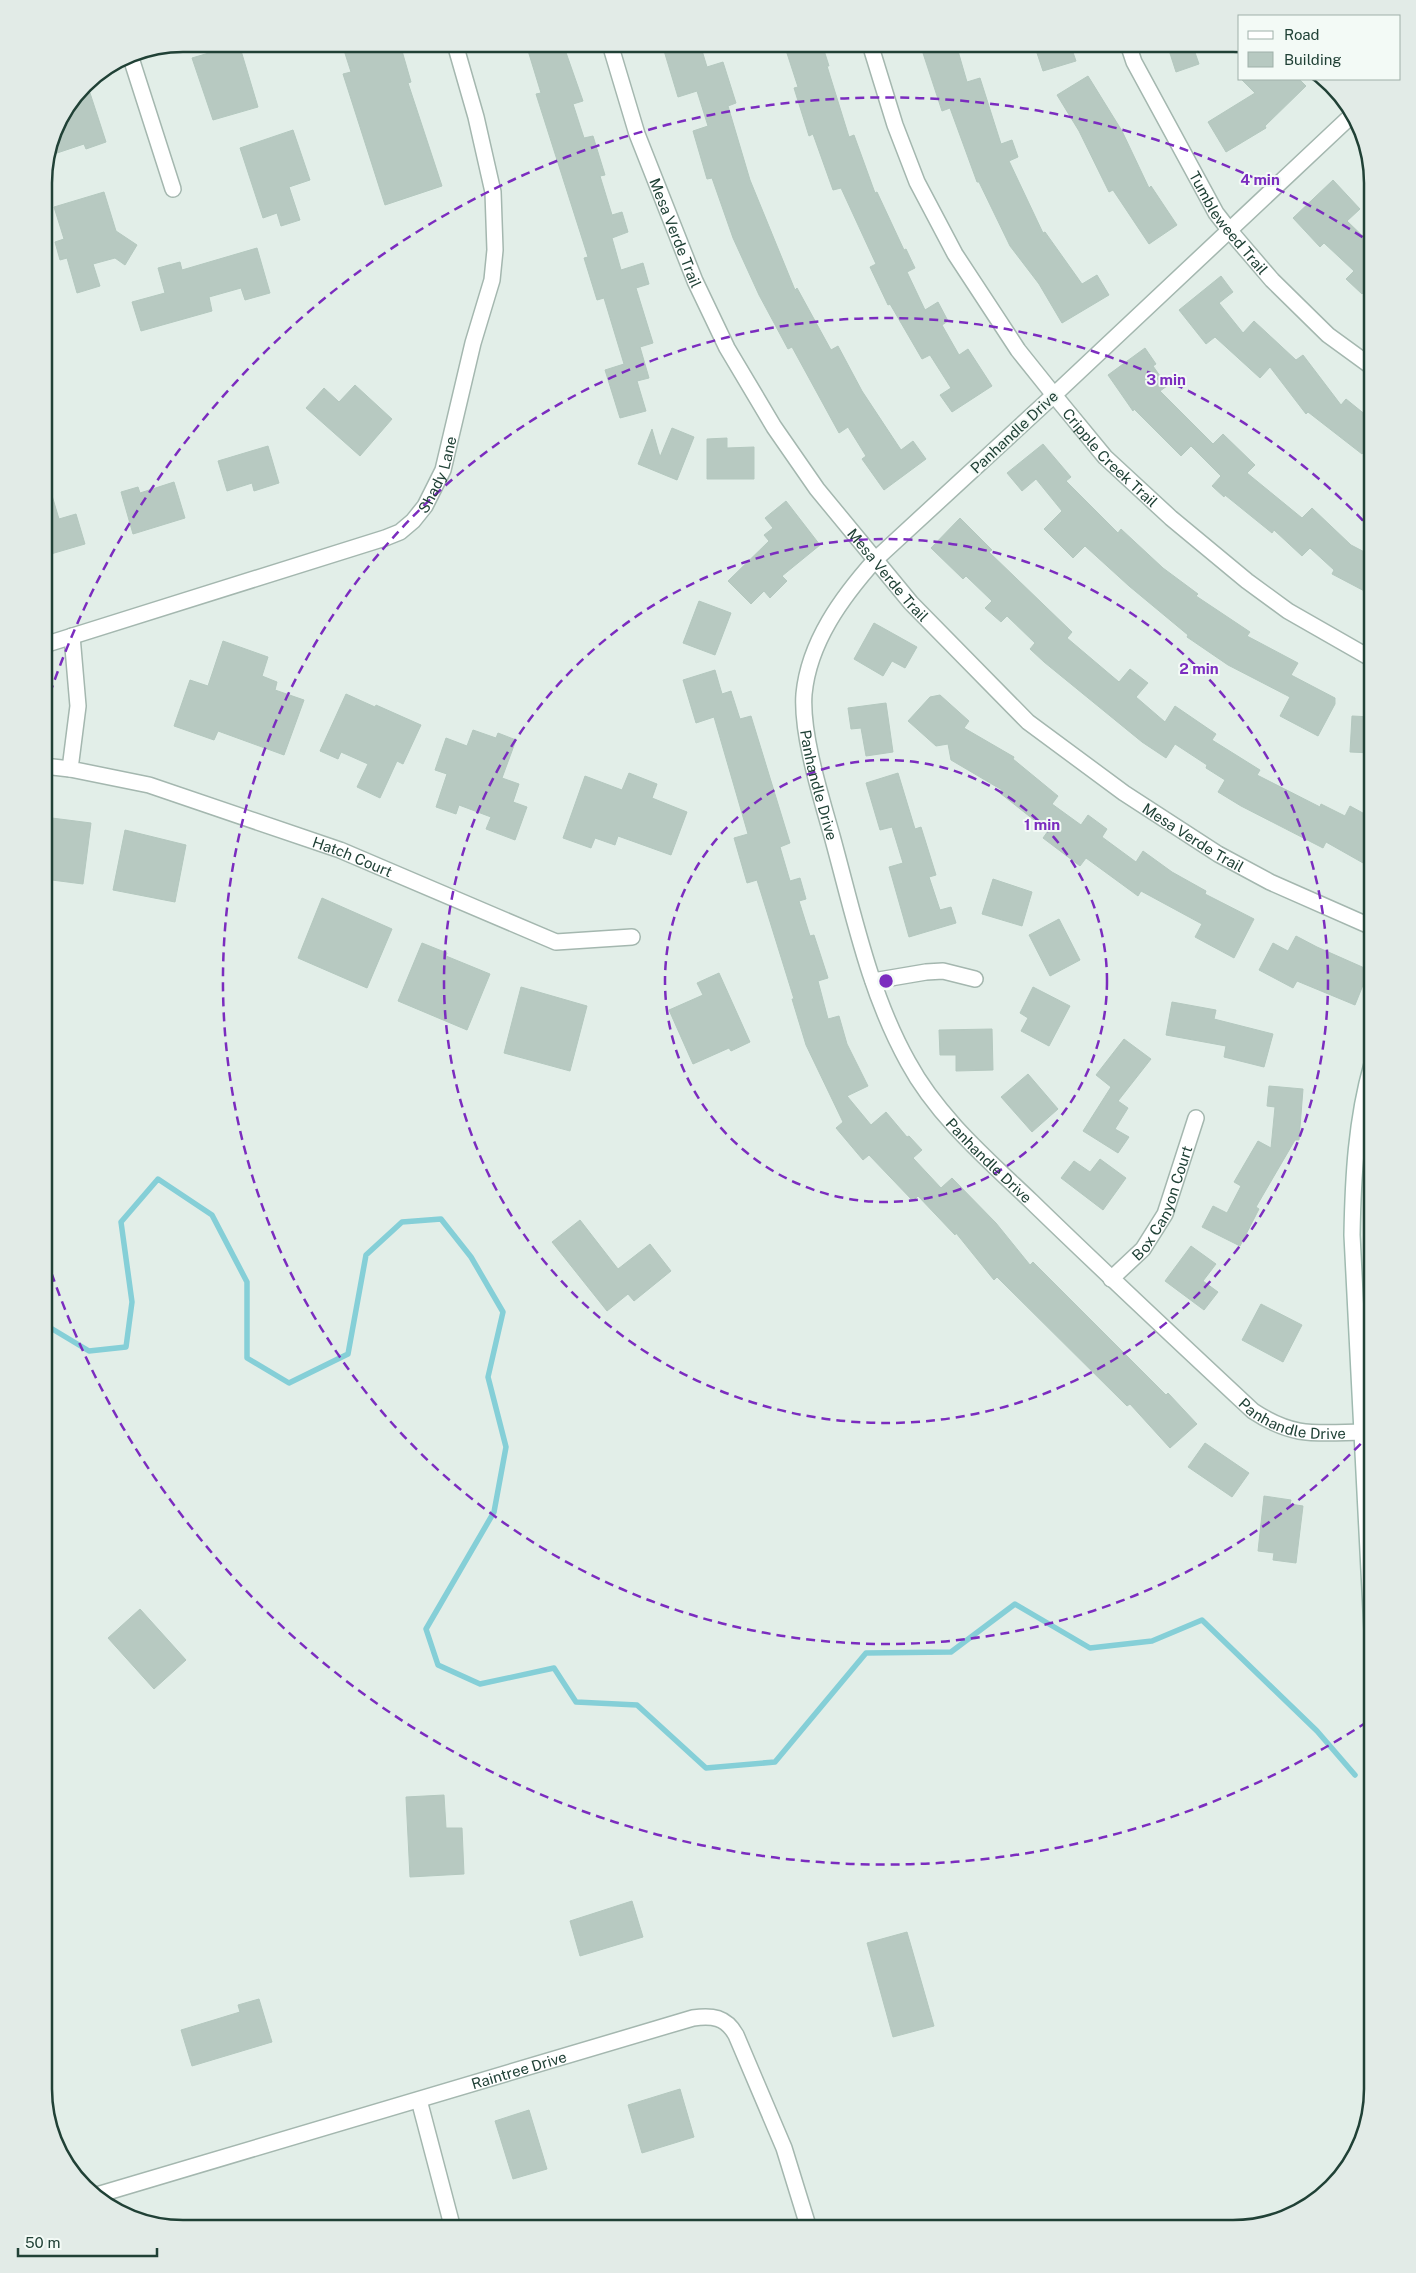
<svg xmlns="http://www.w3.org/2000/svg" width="1416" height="2273" font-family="'Public Sans',sans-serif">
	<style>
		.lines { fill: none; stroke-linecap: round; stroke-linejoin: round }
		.stream { stroke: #85cfd7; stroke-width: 5.5 }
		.building { fill: #b7c9c1; stroke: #b4c8bf }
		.street-casing { stroke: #a4b7af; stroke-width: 18 }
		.secondary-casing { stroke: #9fbab0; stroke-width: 18 }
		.street { stroke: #fff; stroke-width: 15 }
		.secondary { stroke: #fff; stroke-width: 15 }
		.ring { fill: none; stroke: #7b2cbf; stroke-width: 2.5; stroke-dasharray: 9 6 }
		.labels { text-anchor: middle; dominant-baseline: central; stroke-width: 4; stroke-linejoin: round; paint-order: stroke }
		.street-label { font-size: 15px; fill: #204136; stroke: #f3faf6 }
		.rim { fill: none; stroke: #204136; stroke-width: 2.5 }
		.centre { fill: #7b2cbf; stroke: #f3faf6; stroke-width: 2.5 }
		.ring-label { font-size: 15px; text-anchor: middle; font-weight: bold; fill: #7b2cbf; stroke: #f3faf6; stroke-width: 4; stroke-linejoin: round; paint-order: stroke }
	</style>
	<rect width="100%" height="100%" fill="#e2eee8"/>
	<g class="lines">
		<!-- stream -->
		<path class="stream" d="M44 1324 89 1351 126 1347 132 1302 121 1222 158 1179 212 1215 247 1282V1358L289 1383 348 1354 366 1255 402 1222 441 1219 471 1257 503 1312 488 1377 506 1447 494 1512 426 1629 438 1665 480 1684 554 1668 576 1702 637 1705 706 1768 775 1762 866 1653 951 1652 1015 1604 1090 1648 1152 1641 1202 1620 1317 1731 1355 1775"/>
	</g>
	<!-- building -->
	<g class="building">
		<path d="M239 44 258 107 213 120 192 58Z"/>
		<path d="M342 44H400L411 82 408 83 442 186 385 205 343 74 351 72Z"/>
		<path d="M526 44H563L583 101 573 104 584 138 593 136 605 175 600 176 612 215 622 212 628 232 612 238 621 270 643 263 649 284 636 288 653 343 640 347 649 378 637 381 646 411 620 418 605 370 624 364 604 298 597 300 584 258 588 257 536 94 541 93Z"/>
		<path d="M662 44H700L707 67 723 62 736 103 728 106 750 180 795 290 797 288 831 350 838 346 862 391 901 450 913 441 926 459 884 490 862 459 866 456 848 427 839 433 792 347 788 349 759 295 733 238 712 178 707 179 693 131 708 126 697 91 678 97Z"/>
		<path d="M784 44H822L829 66H827L849 137 854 135 875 193 877 192 904 250 906 249 915 268 907 272 925 310 938 302 948 321 942 325 959 355 968 349 992 386 952 412 940 395 951 388 930 355 922 359 890 304 888 305 870 267 876 264 841 188 833 190 813 134 809 136 794 88 798 87Z"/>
		<path d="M920 44H956L967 82 980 78 1001 144 1012 140 1018 157 1009 161 1043 233 1045 232 1082 284 1097 275 1109 295 1062 323 1039 284 1010 246 979 182H977L950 108 942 111Z"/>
		<path d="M1034 44H1070L1076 61 1043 71Z"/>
		<path d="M1167 44H1192L1199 64 1176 72Z"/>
		<path d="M1088 76 1122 131 1149 188 1151 186 1177 225 1149 244 1113 190 1109 192 1079 131 1057 95Z"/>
		<path d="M1241 79H1299L1306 86 1265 126 1266 128 1226 152 1208 122 1255 93Z"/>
		<path d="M90 93 106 142 86 149 84 144 48 156 55 130 77 97Z"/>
		<path d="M293 130 310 180 289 187 300 220 281 226 277 213 263 218 240 148Z"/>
		<path d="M1333 180 1360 209 1347 221 1372 245V283L1362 294 1346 279 1354 271 1324 243 1320 247 1293 218Z"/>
		<path d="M104 192 116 231 137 245 125 265 115 258 93 264 100 286 77 293 67 258 60 260 55 242 64 239 54 207Z"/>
		<path d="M257 248 270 293 245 300 241 288 209 297 212 311 141 331 132 302 165 293 158 268 180 262 182 270Z"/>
		<path d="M1221 276 1233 292 1219 303 1243 333 1254 321 1296 360 1303 355 1341 405 1346 399 1372 420V441L1362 454 1308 412 1306 414 1270 367 1260 378 1215 337 1206 344 1179 310Z"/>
		<path d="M1145 348 1156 364 1153 366 1167 386 1160 391 1213 444 1223 434 1255 465 1247 473 1302 518 1312 508 1351 545 1372 556V595L1332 574 1334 570 1310 548 1302 556 1274 530 1272 533 1225 495 1224 497 1212 486 1221 476 1191 446 1181 456 1134 409 1133 411 1108 375Z"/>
		<path d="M355 385 392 419 360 456 306 408 324 388 339 402Z"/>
		<path d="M672 428 694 437 677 480 638 464 652 429 660 457Z"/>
		<path d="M727 438V448L754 447V479H707V439Z"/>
		<path d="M1043 444 1071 477 1066 481 1118 533 1121 529 1163 568 1198 594 1196 596 1250 632 1247 636 1298 663 1291 675 1335 698V704L1318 736 1280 716 1290 697 1228 665 1187 637 1188 635 1129 586 1085 546 1073 558 1044 529 1062 511 1036 479 1022 491 1007 473Z"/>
		<path d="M268 446 279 483 254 491 252 483 227 491 218 461Z"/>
		<path d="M48 482 59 519 76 514 85 544 44 556V483Z"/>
		<path d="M174 482 185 518 133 534 121 492 138 487 140 493Z"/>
		<path d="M786 501 820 545 782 576 787 581 770 598 764 591 751 604 728 581 769 541 764 535 773 528 765 518Z"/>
		<path d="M960 518 992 550 989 552 1072 632 1067 638 1119 682 1130 669 1148 683 1136 697 1165 722 1175 706 1216 734 1212 740 1260 770 1257 775 1320 807 1321 804 1345 816 1350 806 1372 818V868L1326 842 1323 848 1241 806 1218 792 1225 780 1206 768 1207 765 1175 744 1166 758 1142 742 1044 662 1030 649 1035 643 1007 616 1001 622 985 608 992 601 966 576 963 579 931 548Z"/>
		<path d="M699 601 731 613 715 655 683 643Z"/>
		<path d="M874 623 917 647 905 668 892 661 883 676 854 659Z"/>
		<path d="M223 641 268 657 262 676 277 682 275 690 304 700 284 755 218 731 214 740 174 726 190 680 208 686Z"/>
		<path d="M715 670 722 694 731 691 740 719 751 716 790 843 780 847 790 881 800 878 806 899 799 901 810 936 814 935 828 978 818 981 828 1019 839 1016 847 1044 868 1086 847 1096 871 1125 886 1112 907 1137 909 1136 922 1150 913 1158 941 1188 952 1178 996 1223 1030 1265 1033 1262 1166 1395 1168 1393 1197 1424 1170 1448 1130 1404 1127 1406 997 1277 994 1280 956 1233 955 1235 918 1196 913 1201 869 1155 863 1160 836 1128 843 1122 806 1045 792 999H794L757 880 747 883 734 838 748 834 714 717 696 723 683 680Z"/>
		<path d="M346 694 375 707 376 705 421 725 403 764 397 761 380 798 357 787 368 764 341 752 338 759 320 751Z"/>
		<path d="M940 695 969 721 964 728 1014 757 1013 759 1058 796 1052 804 1081 825 1088 815 1107 829 1102 837 1136 862 1143 851 1172 872 1206 891 1205 894 1254 919 1234 958 1195 937 1202 924 1141 891 1138 896 1086 858 1080 866 1043 838 1048 831 1000 793 1002 790 951 760 948 744 936 746 908 721 930 697Z"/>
		<path d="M886 703 893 752 866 756 861 728 851 729 848 708Z"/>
		<path d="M1352 716 1372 717V753L1350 752Z"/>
		<path d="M473 730 496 738 498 733 516 740 502 778 519 784 513 802 527 807 515 840 486 829 491 817 459 805 456 814 436 807 447 774 435 770 446 738 467 746Z"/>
		<path d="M629 773 657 784 652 798 687 812 671 855 618 836 615 845 595 838 591 848 563 838 585 776 622 790Z"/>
		<path d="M898 773 915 829 921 827 936 875 929 877 940 910 951 907 956 923 909 937 889 867 903 863 892 827 880 830 866 783Z"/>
		<path d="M44 817 91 823 83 884 44 879Z"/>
		<path d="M125 830 186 845 175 902 113 890Z"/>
		<path d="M993 879 1032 892 1022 926 982 914Z"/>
		<path d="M322 898 392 929 367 988 298 958Z"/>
		<path d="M1059 919 1080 960 1050 976 1029 935Z"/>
		<path d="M1296 936 1317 947 1369 970 1355 1005 1297 981 1293 988 1259 970 1273 943 1288 951Z"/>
		<path d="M422 943 447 953 446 956 490 974 467 1030 398 1001Z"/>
		<path d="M719 973 750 1042 731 1051 729 1048 693 1064 669 1010 703 995 697 983Z"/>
		<path d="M521 987 587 1006 570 1071 504 1053Z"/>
		<path d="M1033 987 1070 1006 1049 1046 1021 1031 1028 1018 1020 1013Z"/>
		<path d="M1172 1002 1216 1010 1214 1019 1273 1034 1264 1067 1224 1057 1226 1046 1166 1035Z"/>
		<path d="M992 1029 993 1070 956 1071V1055H940L939 1030Z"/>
		<path d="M1124 1039 1151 1059 1118 1101 1128 1108 1115 1129 1129 1137 1118 1153 1083 1131 1111 1087 1096 1075Z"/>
		<path d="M1028 1074 1058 1109 1032 1132 1001 1097Z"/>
		<path d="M1269 1086 1303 1089 1299 1140H1295L1256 1207 1259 1209 1240 1246 1202 1227 1213 1206 1227 1213 1241 1186 1234 1182 1258 1141 1271 1148 1275 1107 1267 1106Z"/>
		<path d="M1100 1159 1126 1178 1103 1210 1061 1178 1074 1161 1090 1172Z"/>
		<path d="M580 1220 618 1269 650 1244 671 1271 634 1301 628 1294 607 1311 552 1242Z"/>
		<path d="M1191 1246 1216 1264 1203 1281 1218 1292 1204 1310 1165 1281Z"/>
		<path d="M1261 1304 1302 1325 1283 1362 1242 1340Z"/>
		<path d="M1205 1443 1249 1473 1232 1497 1188 1467Z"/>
		<path d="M1264 1496 1291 1500 1290 1504 1303 1506 1296 1563 1273 1560 1274 1553 1258 1551Z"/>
		<path d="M140 1609 186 1660 154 1689 108 1638Z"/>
		<path d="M444 1795 446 1828H462L464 1874 410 1877 406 1797Z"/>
		<path d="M632 1901 643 1937 580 1956 570 1921Z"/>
		<path d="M907 1932 934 2026 893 2037 867 1943Z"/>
		<path d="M259 1999 272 2042 192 2066 181 2030 240 2012 238 2005Z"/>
		<path d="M680 2089 694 2137 642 2153 628 2105Z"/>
		<path d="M529 2110 547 2169 513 2179 495 2121Z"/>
	</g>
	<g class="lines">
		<!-- street casing -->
		<g class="street-casing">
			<g id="street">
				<path id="s1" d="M610 44 637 134 695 281 727 348 774 427 817 489 911 603 1028 722 1124 793 1218 854 1270 882 1372 927"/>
				<path id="s2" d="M870 44 895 125 917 182 955 254 1018 350 1054 395 1105 457 1171 518 1247 581 1288 611 1372 659"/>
				<path id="s3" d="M1128 44 1134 62 1216 213 1230 231 1272 280 1328 335 1372 367"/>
				<path d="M130 55 173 189"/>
				<path id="s4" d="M1352 115 1054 395 876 559C842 597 809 642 804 694 801 734 821 797 832 836 853 912 869 992 908 1062 937 1116 987 1159 1031 1201 1104 1272 1179 1342 1253 1411 1294 1438 1316 1433 1362 1432"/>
				<path id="s5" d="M72 636 78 706 70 769 149 785 340 850 556 942 632 937"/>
				<path id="s6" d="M44 645 385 538 400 532 413 521 425 506 443 470 473 343 492 280 495 250 493 192 476 117 455 44"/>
				<path d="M44 766 70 769"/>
				<path d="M873 981 926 972 943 971 975 979"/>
				<path id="s7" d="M1111 1279 1143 1249 1165 1214 1196 1118"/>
				<path d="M419 2100 453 2229"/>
				<path id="s8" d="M97 2195 693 2018C712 2015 726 2017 736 2035L784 2148 809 2229"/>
			</g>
		</g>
		<!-- secondary casing -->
		<g class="secondary-casing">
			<path id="secondary" d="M1372 1630 1352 1235C1353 1178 1356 1120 1372 1064"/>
		</g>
		<!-- street -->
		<use href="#street" class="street"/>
		<!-- secondary -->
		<use href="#secondary" class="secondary"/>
	</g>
	<!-- distance rings -->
	<g class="ring">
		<circle cx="886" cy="981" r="221"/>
		<circle cx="886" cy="981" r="442"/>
		<path d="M1371 1433A663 663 0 1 1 1371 529"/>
		<path d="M1367 1722A884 884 0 0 1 45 1254M45 708A884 884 0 0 1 1367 240"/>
	</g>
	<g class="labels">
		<!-- street labels -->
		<g class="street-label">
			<text stroke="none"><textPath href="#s3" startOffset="206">Tumbleweed Trail</textPath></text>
			<text stroke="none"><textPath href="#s1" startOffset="200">Mesa Verde Trail</textPath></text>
			<text transform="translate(1014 432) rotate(-43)">Panhandle Drive</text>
			<text stroke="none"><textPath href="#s2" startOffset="484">Cripple Creek Trail</textPath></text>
			<text stroke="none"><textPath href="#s6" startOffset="444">Shady Lane</textPath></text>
			<text stroke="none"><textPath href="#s1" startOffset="605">Mesa Verde Trail</textPath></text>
			<text stroke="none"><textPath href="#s4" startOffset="899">Panhandle Drive</textPath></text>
			<text stroke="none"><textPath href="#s1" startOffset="1010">Mesa Verde Trail</textPath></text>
			<text stroke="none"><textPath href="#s5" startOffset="430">Hatch Court</textPath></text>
			<text stroke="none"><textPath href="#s4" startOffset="1319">Panhandle Drive</textPath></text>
			<text stroke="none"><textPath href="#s7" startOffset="94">Box Canyon Court</textPath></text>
			<text stroke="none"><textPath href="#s4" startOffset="1724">Panhandle Drive</textPath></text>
			<text stroke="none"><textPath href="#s8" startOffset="440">Raintree Drive</textPath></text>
		</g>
	</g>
	<!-- crop -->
	<path d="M0 0H1416V2273H0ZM183 52H1233A131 131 0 0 1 1364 183V2089A131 131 0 0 1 1233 2220H183A131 131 0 0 1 52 2089V183A131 131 0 0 1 183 52Z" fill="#e2ebe7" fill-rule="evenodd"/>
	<path class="rim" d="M183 52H1233A131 131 0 0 1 1364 183V2089A131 131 0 0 1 1233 2220H183A131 131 0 0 1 52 2089V183A131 131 0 0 1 183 52Z"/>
	<circle cx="886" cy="981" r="8" class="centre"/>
	<g class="ring-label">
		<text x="1260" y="185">4 min</text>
		<text x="1166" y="385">3 min</text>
		<text x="1199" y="674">2 min</text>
		<text x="1042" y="830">1 min</text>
	</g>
	<!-- legend -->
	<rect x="1238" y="15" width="162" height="65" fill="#f3faf6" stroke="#9fb0a9"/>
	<rect x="1248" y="31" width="25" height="8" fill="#ffffff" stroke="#9fb0a9"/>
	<text x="1284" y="40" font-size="15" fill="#204136">Road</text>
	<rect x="1248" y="52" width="25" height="15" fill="#b7c9c1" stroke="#9fb0a9"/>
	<text x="1284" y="65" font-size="15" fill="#204136">Building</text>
	<!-- scale -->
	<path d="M18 2248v8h139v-8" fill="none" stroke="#204136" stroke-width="2.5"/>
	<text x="25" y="2248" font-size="15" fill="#204136" stroke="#f3faf6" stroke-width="4" paint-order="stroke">50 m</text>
</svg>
